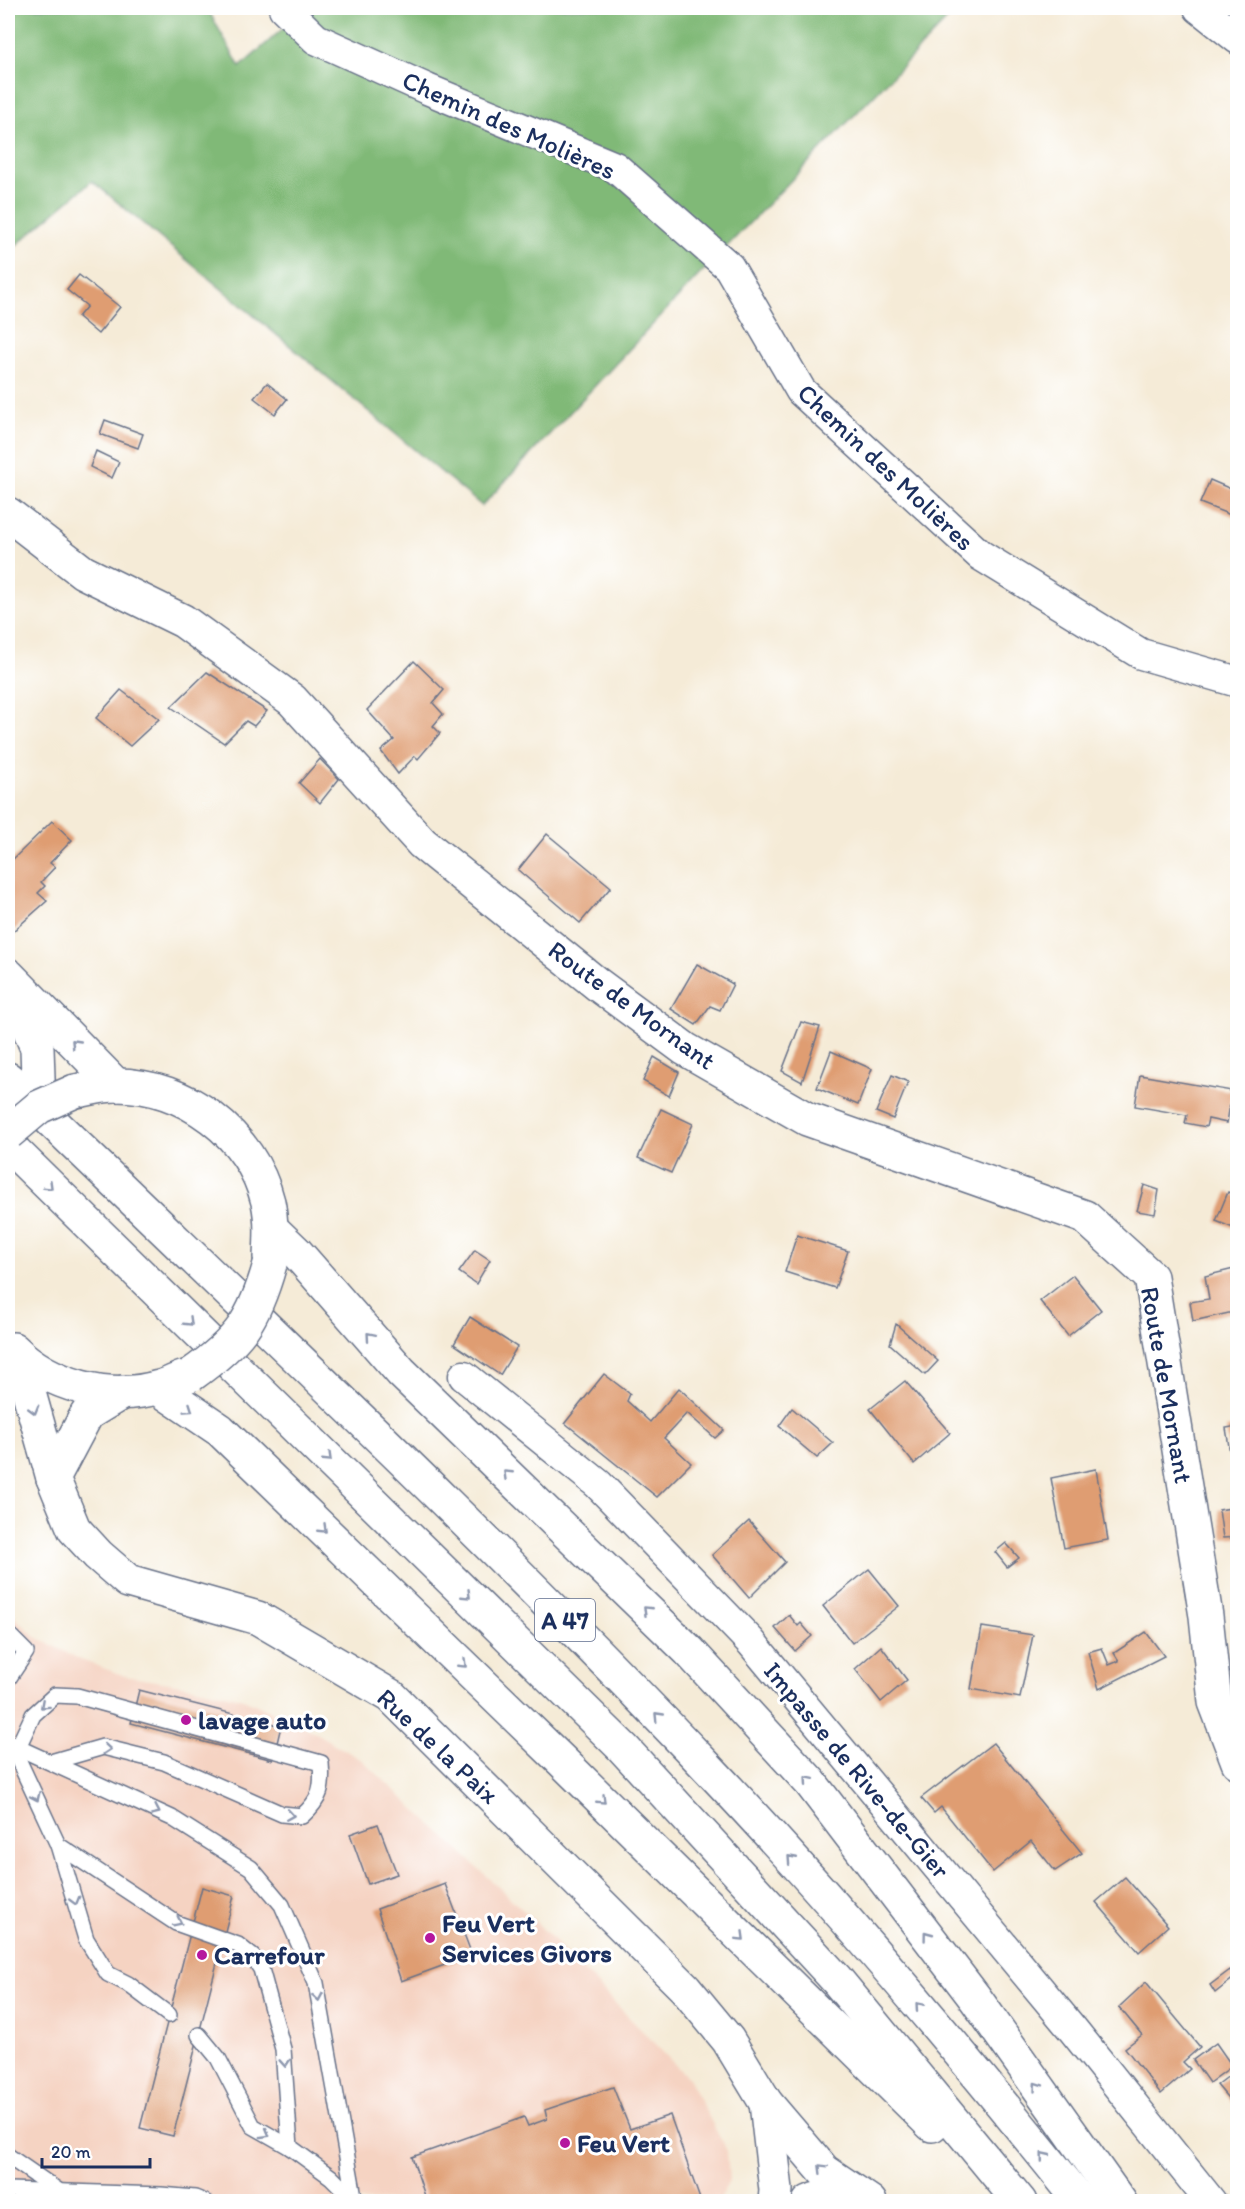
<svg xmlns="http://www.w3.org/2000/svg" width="1245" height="2209" font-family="Itim,sans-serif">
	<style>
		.built { fill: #f5d3c2 }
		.forest { fill: #80b977; stroke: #4e746a; stroke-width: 1.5 }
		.building { fill: #df9d72 }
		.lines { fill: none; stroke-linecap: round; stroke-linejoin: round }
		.service-casing { stroke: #677188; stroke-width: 18 }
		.minor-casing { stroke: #677188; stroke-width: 33 }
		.secondary-casing { stroke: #677188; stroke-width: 36 }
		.motorway-casing { stroke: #677188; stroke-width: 36 }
		.service { stroke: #fff; stroke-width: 15 }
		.minor { stroke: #fff; stroke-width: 30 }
		.secondary { stroke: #fff; stroke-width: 33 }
		.motorway { stroke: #fff; stroke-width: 33 }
		.secondary-bridge-casing { stroke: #677188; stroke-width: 36; stroke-linecap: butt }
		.secondary-bridge { stroke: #fff; stroke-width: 33 }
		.oneway { stroke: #8d97ae }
		.poi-dot { fill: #b5179e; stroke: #fff; stroke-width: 2 }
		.labels { text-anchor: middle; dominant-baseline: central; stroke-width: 6; stroke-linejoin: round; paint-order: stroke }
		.shield { fill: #fff; stroke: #5f6d8e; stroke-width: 1.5 }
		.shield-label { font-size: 24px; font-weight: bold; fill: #1b2f5e }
		.street-label { font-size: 26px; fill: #1b2f5e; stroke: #fff }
		.poi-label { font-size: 26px; font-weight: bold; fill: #1b2f5e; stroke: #fff; text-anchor: start }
	</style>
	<rect width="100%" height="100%" fill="#fff"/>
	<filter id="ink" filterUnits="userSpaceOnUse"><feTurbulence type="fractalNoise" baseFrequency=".0167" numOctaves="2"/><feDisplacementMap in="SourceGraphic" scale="12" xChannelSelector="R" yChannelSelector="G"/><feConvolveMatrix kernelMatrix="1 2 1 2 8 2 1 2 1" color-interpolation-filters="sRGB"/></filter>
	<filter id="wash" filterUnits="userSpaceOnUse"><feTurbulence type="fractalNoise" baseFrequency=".008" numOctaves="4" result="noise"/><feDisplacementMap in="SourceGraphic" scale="24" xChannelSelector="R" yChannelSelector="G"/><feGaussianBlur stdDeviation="1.35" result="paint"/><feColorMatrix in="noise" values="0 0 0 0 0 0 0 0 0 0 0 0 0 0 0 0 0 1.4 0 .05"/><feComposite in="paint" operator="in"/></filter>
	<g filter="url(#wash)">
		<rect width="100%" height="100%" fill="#f5ebd7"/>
		<!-- built -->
		<path class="built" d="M8 1611 36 1637 81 1660 125 1676 193 1687 241 1698 305 1727 362 1760 538 1924 688 2078 727 2151 729 2180 719 2201H8Z"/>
		<!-- forest -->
		<path class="forest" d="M8 8H207L240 67 306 8H933L949 18 701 273 482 506 92 181 8 252Z"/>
		<g id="blocks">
			<!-- building -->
			<g class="building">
				<path d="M79 275 120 307 98 334 78 317 87 306 67 290Z"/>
				<path d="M267 383 287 399 275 414 254 398Z"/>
				<path d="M105 420 143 434 138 448 100 434Z"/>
				<path d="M96 451 119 462 112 478 90 467Z"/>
				<path d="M1210 480 1238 492V518L1200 503Z"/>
				<path d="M414 661 444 690 433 703 443 714 433 726 440 733 418 759 415 756 398 774 381 751 394 740 367 710Z"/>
				<path d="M207 672 267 711 254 726 246 721 224 743 171 707Z"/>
				<path d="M121 690 159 719 130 746 96 718Z"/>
				<path d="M320 759 339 779 320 803 299 783Z"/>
				<path d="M52 821 72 840 50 863 55 867 41 882 45 886 38 893 47 901 12 932 8 926V864Z"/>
				<path d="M547 834 611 887 580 923 518 870Z"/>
				<path d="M697 964 733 984 720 1010 710 1006 696 1025 671 1009Z"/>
				<path d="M801 1022 820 1027 802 1082 782 1071Z"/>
				<path d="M831 1051 872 1069 858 1105 817 1088Z"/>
				<path d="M654 1057 679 1072 669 1096 643 1081Z"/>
				<path d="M892 1075 908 1082 893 1119 876 1112Z"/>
				<path d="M1140 1075 1232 1091 1227 1123 1208 1119 1206 1127 1185 1123 1187 1115 1135 1106Z"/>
				<path d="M661 1109 693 1124 671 1173 638 1158Z"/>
				<path d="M1144 1185 1159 1190 1155 1214 1137 1211Z"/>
				<path d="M1228 1192 1238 1196V1230L1216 1221Z"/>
				<path d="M797 1235 848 1251 835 1288 785 1272Z"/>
				<path d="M475 1250 490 1260 476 1284 459 1272Z"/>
				<path d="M1238 1268V1311L1193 1321 1190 1302 1209 1299 1205 1276Z"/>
				<path d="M1073 1275 1101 1310 1068 1336 1040 1301Z"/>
				<path d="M470 1317 517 1347 500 1375 454 1344Z"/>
				<path d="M896 1324 938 1361 925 1375 890 1344Z"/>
				<path d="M604 1374 630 1394 627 1401 650 1422 679 1388 724 1430 715 1438 687 1413 664 1438 691 1463 657 1497 565 1423Z"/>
				<path d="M905 1381 950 1433 914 1464 870 1409Z"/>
				<path d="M792 1408 833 1443 817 1458 779 1426Z"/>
				<path d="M1238 1426V1489L1236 1490 1226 1428Z"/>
				<path d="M1096 1469 1108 1540 1064 1548 1051 1478Z"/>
				<path d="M1238 1507V1537L1223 1538 1219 1510Z"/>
				<path d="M749 1521 785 1562 749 1598 712 1555Z"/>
				<path d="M1006 1543 1019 1558 1007 1567 995 1552Z"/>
				<path d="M869 1569 899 1606 852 1643 823 1606Z"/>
				<path d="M789 1615 798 1626 801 1623 812 1636 795 1651 775 1628Z"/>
				<path d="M982 1627 1033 1635 1020 1698 971 1689Z"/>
				<path d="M1146 1632 1164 1656 1099 1689 1088 1652 1102 1648 1109 1665 1119 1661 1114 1653Z"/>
				<path d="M881 1646 907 1680 881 1702 855 1669Z"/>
				<path d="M139 1690 281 1726 273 1760 131 1723Z"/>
				<path d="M993 1743 1082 1853 1055 1871 1031 1841 993 1872 941 1807 934 1813 921 1798Z"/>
				<path d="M378 1824 397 1874 368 1884 350 1834Z"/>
				<path d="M1125 1877 1168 1926 1139 1952 1096 1902Z"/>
				<path d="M445 1884 472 1955 401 1981 377 1909Z"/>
				<path d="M202 1887 234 1896 173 2136 140 2128Z"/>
				<path d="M1230 1970 1235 1977 1215 1993 1210 1985Z"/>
				<path d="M1146 1982 1200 2047 1183 2062 1190 2069 1161 2094 1125 2048 1142 2035 1119 2007Z"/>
				<path d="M1216 2043 1232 2066 1209 2083 1193 2060Z"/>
				<path d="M1238 2069V2110L1217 2085Z"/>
				<path d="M613 2087 630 2129 670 2115 701 2202H427L412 2157 524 2117 528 2126 547 2119 545 2110Z"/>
			</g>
		</g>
	</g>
	<g filter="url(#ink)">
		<use href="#blocks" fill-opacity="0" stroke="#677188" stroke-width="1.5"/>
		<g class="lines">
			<!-- service casing -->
			<g class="service-casing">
				<g id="service">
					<path d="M8 1634 26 1652 8 1679"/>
					<path d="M8 1743 172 1818 251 1868 282 1905 316 1983 355 2202"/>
					<path d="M11 1744 58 1845 176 1923 238 1945 253 1957 261 1969 283 2049 290 2147 331 2177 353 2199"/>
					<path d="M18 1747 33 1715 55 1695 77 1696 321 1763C323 1788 321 1799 302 1816L282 1814 164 1762 103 1747 51 1762"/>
					<path d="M58 1845 86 1939 108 1974 128 1984 169 2015"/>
					<path d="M199 2035 218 2058 253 2126 290 2147"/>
					<path d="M8 2156 57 2190"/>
					<path d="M8 2190 161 2195 195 2198 205 2202"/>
				</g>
			</g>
			<!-- minor casing -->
			<g class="minor-casing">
				<g id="minor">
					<path d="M284 8 316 39 427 89 615 167 729 267 801 391 980 555 1141 654 1238 682"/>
					<path d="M1199 8 1238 39"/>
					<path d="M464 1376 598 1484 751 1642 1074 2031 1211 2202"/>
				</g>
			</g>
			<!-- secondary casing -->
			<g class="secondary-casing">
				<g id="secondary">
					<path d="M8 514 83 572 183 621 292 700 422 843 597 984 685 1049 807 1119 1085 1217 1151 1277 1206 1616 1215 1702 1238 1762"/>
					<path d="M8 975 116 1085"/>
					<path d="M12 988 37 1048 39 1107"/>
					<path d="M75 1091C89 1089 103 1085 116 1085 186 1085 251 1134 268 1202 272 1220 271 1238 270 1257"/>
					<path d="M13 1349C49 1385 110 1402 159 1387 168 1385 176 1380 185 1377"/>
					<path d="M18 1354 53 1478 74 1529 98 1555 128 1581 258 1618 391 1696 685 1988 728 2040 766 2103 824 2171 870 2202"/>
					<path d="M53 1478 87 1414 123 1392"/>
					<path d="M766 2103 776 2190 775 2202"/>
					<path d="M809 2202C826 2194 846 2196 863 2202"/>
				</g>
			</g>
			<!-- motorway casing -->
			<g class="motorway-casing">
				<g id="motorway">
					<path d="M8 1079C243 1307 483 1531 709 1769 840 1907 962 2053 1081 2202"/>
					<path d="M8 1145 623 1748 836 1979 1020 2202"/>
					<path d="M272 1229 297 1253 401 1372 689 1651 810 1782 975 1998 1120 2202"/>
					<path d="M158 1388 220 1430 562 1761 932 2125"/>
				</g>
			</g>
			<!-- service -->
			<use href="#service" class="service"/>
			<!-- minor -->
			<use href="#minor" class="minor"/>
			<!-- secondary -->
			<use href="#secondary" class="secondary"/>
			<!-- motorway -->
			<use href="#motorway" class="motorway"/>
			<!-- secondary-bridge casing -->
			<g class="secondary-bridge-casing">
				<g id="secondary-bridge">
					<path d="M8 1133 39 1107 75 1091"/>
					<path d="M191 1375C239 1341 254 1321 270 1264"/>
				</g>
			</g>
			<!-- secondary-bridge -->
			<use href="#secondary-bridge" class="secondary-bridge"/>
		</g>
		<!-- one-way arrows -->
		<defs><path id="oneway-chevron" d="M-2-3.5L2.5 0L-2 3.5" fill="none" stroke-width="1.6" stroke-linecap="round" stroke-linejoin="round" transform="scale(1.5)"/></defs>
		<g class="oneway">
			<use href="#oneway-chevron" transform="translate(75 1043) rotate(-134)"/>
			<use href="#oneway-chevron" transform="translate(49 1186) rotate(44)"/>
			<use href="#oneway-chevron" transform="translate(189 1322) rotate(44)"/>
			<use href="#oneway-chevron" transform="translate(370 1336) rotate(-131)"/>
			<use href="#oneway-chevron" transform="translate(189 1409) rotate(34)"/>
			<use href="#oneway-chevron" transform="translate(34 1410) rotate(74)"/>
			<use href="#oneway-chevron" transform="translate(328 1458) rotate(44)"/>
			<use href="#oneway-chevron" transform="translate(507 1474) rotate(-136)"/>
			<use href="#oneway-chevron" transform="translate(323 1529) rotate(44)"/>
			<use href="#oneway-chevron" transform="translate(467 1595) rotate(44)"/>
			<use href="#oneway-chevron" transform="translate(647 1610) rotate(-136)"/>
			<use href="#oneway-chevron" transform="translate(463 1664) rotate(44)"/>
			<use href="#oneway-chevron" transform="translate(44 1705) rotate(138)"/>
			<use href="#oneway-chevron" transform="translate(658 1716) rotate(-134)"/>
			<use href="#oneway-chevron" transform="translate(107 1749) rotate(5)"/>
			<use href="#oneway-chevron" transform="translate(808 1780) rotate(-131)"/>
			<use href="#oneway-chevron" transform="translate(36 1797) rotate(65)"/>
			<use href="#oneway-chevron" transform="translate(602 1800) rotate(44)"/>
			<use href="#oneway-chevron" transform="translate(156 1811) rotate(25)"/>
			<use href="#oneway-chevron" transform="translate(290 1815) rotate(9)"/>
			<use href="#oneway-chevron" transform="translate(791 1859) rotate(-132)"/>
			<use href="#oneway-chevron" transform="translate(75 1901) rotate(74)"/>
			<use href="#oneway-chevron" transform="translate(178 1922) rotate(26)"/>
			<use href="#oneway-chevron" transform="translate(927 1935) rotate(-127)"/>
			<use href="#oneway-chevron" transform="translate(741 1937) rotate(44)"/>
			<use href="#oneway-chevron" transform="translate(318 1997) rotate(80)"/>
			<use href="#oneway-chevron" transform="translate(919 2006) rotate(-131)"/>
			<use href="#oneway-chevron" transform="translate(285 2063) rotate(86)"/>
			<use href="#oneway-chevron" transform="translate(1037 2086) rotate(-126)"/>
			<use href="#oneway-chevron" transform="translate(266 2134) rotate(30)"/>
			<use href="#oneway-chevron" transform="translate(1044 2156) rotate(-129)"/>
			<use href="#oneway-chevron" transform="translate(822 2168) rotate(-135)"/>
		</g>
	</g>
	<!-- markers -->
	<g class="poi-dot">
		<circle cx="186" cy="1720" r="6"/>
		<circle cx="430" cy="1938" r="6"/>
		<circle cx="202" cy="1955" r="6"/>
		<circle cx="565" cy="2143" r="6"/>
	</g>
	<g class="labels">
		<!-- shield labels -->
		<rect class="shield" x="535" y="1599" width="60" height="42" rx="4.5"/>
		<g class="shield-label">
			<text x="565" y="1620">A 47</text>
		</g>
		<!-- street labels -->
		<g class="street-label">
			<text transform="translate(509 125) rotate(24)">Chemin des Molières</text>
			<text transform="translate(886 467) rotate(43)">Chemin des Molières</text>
			<text transform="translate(632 1005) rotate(36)">Route de Mornant</text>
			<text transform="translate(1167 1385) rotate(80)">Route de Mornant</text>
			<text transform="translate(438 1746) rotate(43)">Rue de la Paix</text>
			<text transform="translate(857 1770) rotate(50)">Impasse de Rive-de-Gier</text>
		</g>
		<!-- poi labels -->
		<g class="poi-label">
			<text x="198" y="1720">lavage auto</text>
			<text x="442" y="1923">Feu Vert<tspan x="442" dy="30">Services Givors</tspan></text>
			<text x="214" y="1955">Carrefour</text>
			<text x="577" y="2143">Feu Vert</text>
		</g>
	</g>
	<!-- margin -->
	<rect width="1245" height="2209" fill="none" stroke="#fff" stroke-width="30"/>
	<!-- scale -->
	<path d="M42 2158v9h108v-9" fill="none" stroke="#1b2f5e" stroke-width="3"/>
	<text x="51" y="2158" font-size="18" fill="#1b2f5e" stroke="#ffffff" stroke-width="4.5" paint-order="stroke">20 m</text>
</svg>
